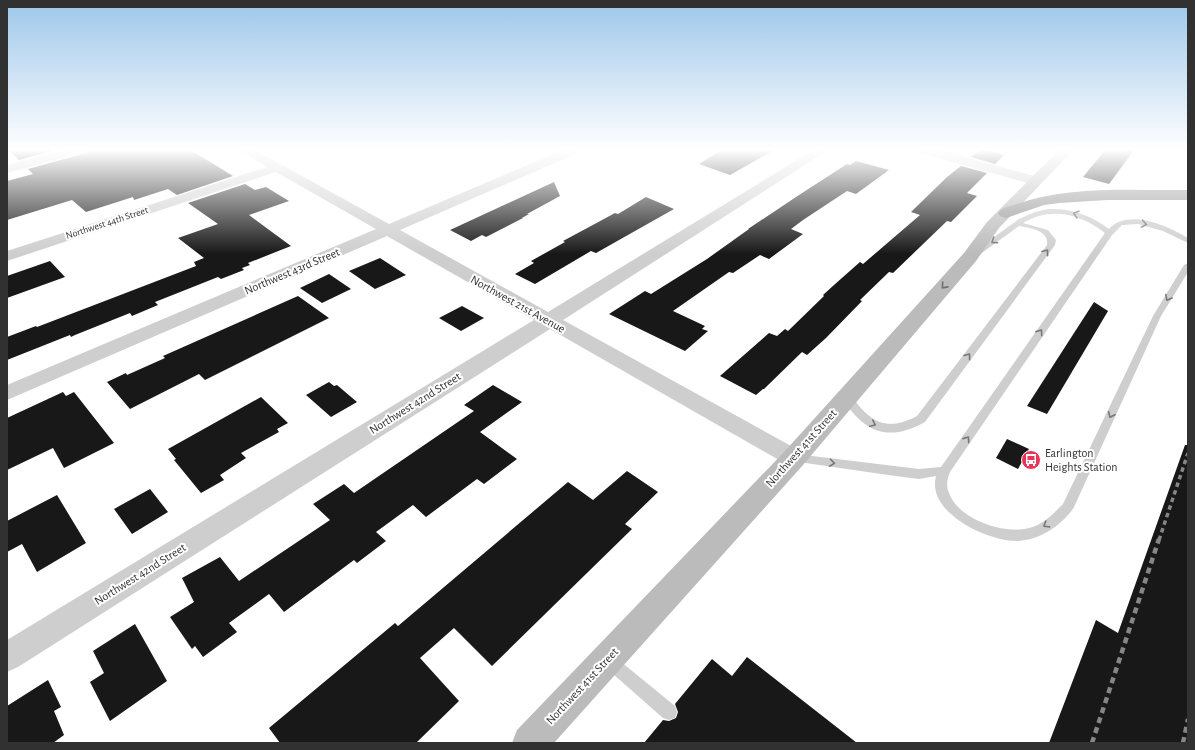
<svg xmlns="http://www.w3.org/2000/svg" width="1195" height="750" font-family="'Alegreya Sans',sans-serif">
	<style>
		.building { fill: #181818 }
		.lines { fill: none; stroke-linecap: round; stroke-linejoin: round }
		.service { fill: #cecece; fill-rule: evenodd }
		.minor { fill: #cecece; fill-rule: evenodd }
		.secondary { fill: #bbb; fill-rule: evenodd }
		.motorway { fill: #989898; fill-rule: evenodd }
		.rail-far1 { stroke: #868686; stroke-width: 3.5; stroke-dasharray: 4.5 3.5; stroke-linecap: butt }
		.rail { stroke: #868686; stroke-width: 4.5; stroke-dasharray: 6 4.5; stroke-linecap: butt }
		.oneway { stroke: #787878 }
		.oneway2 { stroke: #6f6f6f }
		.labels { text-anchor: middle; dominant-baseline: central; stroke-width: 4; stroke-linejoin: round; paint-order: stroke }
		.far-street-label { font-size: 10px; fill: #313131; stroke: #fff }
		.street-label { font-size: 12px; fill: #313131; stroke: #fff }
		.poi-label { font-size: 12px; fill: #313131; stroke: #fff; text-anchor: start }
	</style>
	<rect width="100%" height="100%" fill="#fff"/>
	<!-- building -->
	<g class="building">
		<path d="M7 149H60L19 160Z"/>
		<path d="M89 149H189L233 176 177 195 168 189 134 200 133 197 86 212 72 200 7 220V181L33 174 28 169 86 153Z"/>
		<path d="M723 149H776L730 175 699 164Z"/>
		<path d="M981 149H982L1004 155 995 164 971 157Z"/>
		<path d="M1106 149H1135L1109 184 1083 177Z"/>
		<path d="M856 161 889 170 856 194 847 191 803 220 791 229 803 234 769 259 760 255 733 273 729 272 673 311 705 326 702 329 708 331 685 351 609 314 645 291 651 294 707 259 749 229H748L799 195 847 164 850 165Z"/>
		<path d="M961 166 987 173 967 193 977 196 951 222 947 221 893 273 889 272 860 300 862 301 826 338 807 355 802 352 764 389H763L756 395 720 376 769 333 777 336 785 329 788 331 824 296 823 295 834 285 860 262 863 264 920 215 911 212 947 177Z"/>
		<path d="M554 182 560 196 527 214H529L522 218H523L486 237 482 235 471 241 450 230Z"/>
		<path d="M245 184 255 190 266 187 289 201 249 215 291 246 248 263 250 265 242 268 244 270 221 279 218 277 155 302 158 305 132 316 130 313 75 335 71 337 70 335 7 360V337L36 326 37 327 196 266 194 262 204 258 178 238 218 224 188 203Z"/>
		<path d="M646 197 674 209 596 253 591 251 535 284 515 274 534 263 531 261 565 242 563 241 615 213 618 214Z"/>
		<path d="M380 258 406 275 375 289 349 271Z"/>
		<path d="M50 261 65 277 7 298V276Z"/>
		<path d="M329 274 351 289 322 303 300 288Z"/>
		<path d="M298 296 329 318 205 380 199 374 130 409 107 382 126 373 127 375 165 358 163 356Z"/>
		<path d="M1094 302 1108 311 1047 414 1027 406Z"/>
		<path d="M462 306 484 318 461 331 439 318Z"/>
		<path d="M329 382 334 386 337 385 357 402 331 417 306 395Z"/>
		<path d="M493 385 522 402 480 432 517 459 484 484 477 479 426 517 413 505 376 532 386 541 357 563 354 560 284 612 269 594 229 623 237 632 203 657 195 646 192 649 170 617 194 602 182 578 220 557 239 581 330 520 313 504 344 484 354 493 474 411 464 405Z"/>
		<path d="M63 392 66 396 74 392 114 443 64 468 53 448 7 470V418Z"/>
		<path d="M261 397 288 423 277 429 279 432 241 453 246 458 220 475 224 480 201 493 174 460 176 459 168 449Z"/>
		<path d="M1007 439 1029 449 1018 469 996 458Z"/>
		<path d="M1185 445H1188V743H1049L1096 620 1118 633Z"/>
		<path d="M627 471 658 492 625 524 632 529 492 666 454 628 420 658 459 701 416 743H280L269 728 395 623 398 626 568 482 593 500Z"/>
		<path d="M150 489 168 512 132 534 114 509Z"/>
		<path d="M57 495 86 543 37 572 22 544 7 552V521Z"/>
		<path d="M135 624 167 681 110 721 90 682 104 673 93 651Z"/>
		<path d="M747 657 857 743H644L663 720 669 721 676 718 678 712 675 704 712 659 732 676Z"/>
		<path d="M48 680 61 707 54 711 64 735 53 743H7V706Z"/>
	</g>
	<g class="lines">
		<!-- service -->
		<g class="service">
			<path d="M1048 209C1071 208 1091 215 1109 229 1128 208 1168 226 1188 238V243L1163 231 1138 224 1122 225 1112 235 950 472C947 479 946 486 949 493 958 519 1004 535 1029 528 1043 525 1053 514 1063 504L1153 316 1184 265 1188 263V272L1161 316 1074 507C1071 512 1067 517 1062 521 1050 532 1035 540 1018 541 989 542 926 513 936 476L919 479 888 475 792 461 790 458 792 455 796 454 919 469 941 467 1105 233C1081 214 1051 206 1023 223L1048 230 1056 240 1055 245 925 422C887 443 863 432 841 396L842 394H850C869 421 885 433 917 416L1047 245C1049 230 1030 228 1019 226L979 255H973L972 253 1019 219 1035 212Z"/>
			<path d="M610 655 615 657 675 706 677 712 675 718 669 720 663 718 605 667 602 662 605 657Z"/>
		</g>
		<!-- minor -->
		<g class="minor">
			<path d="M67 149H88L86 152 7 173V165Z"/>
			<path d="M238 149H253L389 224 565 149H582L580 152 400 230 548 312 815 149H830L563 320 802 452 805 458 802 464 794 467 786 464 550 329 18 667 7 672V640L534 320 387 236 7 400V385L376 229 276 172 7 261V251L267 167Z"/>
			<path d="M915 149H936L1041 178 1043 181 1041 184H1031L917 152Z"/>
		</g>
		<!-- secondary -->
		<path class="secondary" d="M1060 149H1074L999 228 976 261 803 465 554 743H512L517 730 785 451 964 253 987 222Z"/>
		<!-- motorway -->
		<path class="motorway" d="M1188 190V200H1107L1059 203 1044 205 1006 218 1000 216 998 213C1002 207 1011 206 1017 204 1072 185 1131 191 1188 190Z"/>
		<!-- rail-far1 -->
		<path class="rail-far1" d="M1159 540 1188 453"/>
		<!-- rail -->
		<g class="rail">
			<path d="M1092 743 1159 539"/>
			<path d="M1183 743 1188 719"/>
		</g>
	</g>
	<!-- one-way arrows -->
	<defs><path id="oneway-chevron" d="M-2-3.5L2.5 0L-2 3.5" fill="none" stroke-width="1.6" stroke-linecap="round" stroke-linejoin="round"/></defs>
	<g class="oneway">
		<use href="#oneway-chevron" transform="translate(1076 214) rotate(-164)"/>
		<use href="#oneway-chevron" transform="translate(1144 224) rotate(10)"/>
		<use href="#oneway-chevron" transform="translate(994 241) rotate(146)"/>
		<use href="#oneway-chevron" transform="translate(1046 252) rotate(-53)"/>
		<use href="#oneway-chevron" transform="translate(1168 298) rotate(119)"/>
		<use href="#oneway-chevron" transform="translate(1040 332) rotate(-55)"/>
		<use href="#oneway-chevron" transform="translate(968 356) rotate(-53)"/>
		<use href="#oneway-chevron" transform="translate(1111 415) rotate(115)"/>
		<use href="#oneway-chevron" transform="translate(873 424) rotate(25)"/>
		<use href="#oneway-chevron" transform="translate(967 439) rotate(-55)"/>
		<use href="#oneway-chevron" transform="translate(832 463) rotate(8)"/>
		<use href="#oneway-chevron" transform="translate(1046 525) rotate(148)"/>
	</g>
	<use class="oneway2" href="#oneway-chevron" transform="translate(944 286) rotate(132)"/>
	<!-- sky -->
	<linearGradient id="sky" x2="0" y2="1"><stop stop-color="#9dc7ea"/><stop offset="0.59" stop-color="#fff"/><stop offset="1" stop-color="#fff" stop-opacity="0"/></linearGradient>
	<rect width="1195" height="254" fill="url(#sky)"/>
	<!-- icons -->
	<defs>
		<g id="bus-disc" transform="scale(1)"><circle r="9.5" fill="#e73457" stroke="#fff"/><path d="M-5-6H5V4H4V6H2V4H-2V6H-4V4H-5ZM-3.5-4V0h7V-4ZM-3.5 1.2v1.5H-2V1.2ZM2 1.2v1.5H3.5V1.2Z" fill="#fff"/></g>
	</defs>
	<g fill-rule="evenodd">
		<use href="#bus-disc" x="1031" y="460"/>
	</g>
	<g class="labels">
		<!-- far-street labels -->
		<g class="far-street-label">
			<text transform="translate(107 223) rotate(-18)">Northwest 44th Street</text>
		</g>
		<!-- street labels -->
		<g class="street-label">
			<text transform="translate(292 271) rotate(-23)">Northwest 43rd Street</text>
			<text transform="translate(518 304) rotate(29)">Northwest 21st Avenue</text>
			<text transform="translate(415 403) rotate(-32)">Northwest 42nd Street</text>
			<text transform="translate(801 448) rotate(-48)">Northwest 41st Street</text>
			<text transform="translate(140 574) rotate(-32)">Northwest 42nd Street</text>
			<text transform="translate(582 686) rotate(-47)">Northwest 41st Street</text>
		</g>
		<!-- poi labels -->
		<g class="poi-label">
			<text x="1045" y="453">Earlington<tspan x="1045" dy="14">Heights Station</tspan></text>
		</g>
	</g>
	<!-- border -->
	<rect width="1195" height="750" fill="none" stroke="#313131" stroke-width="16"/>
</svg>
